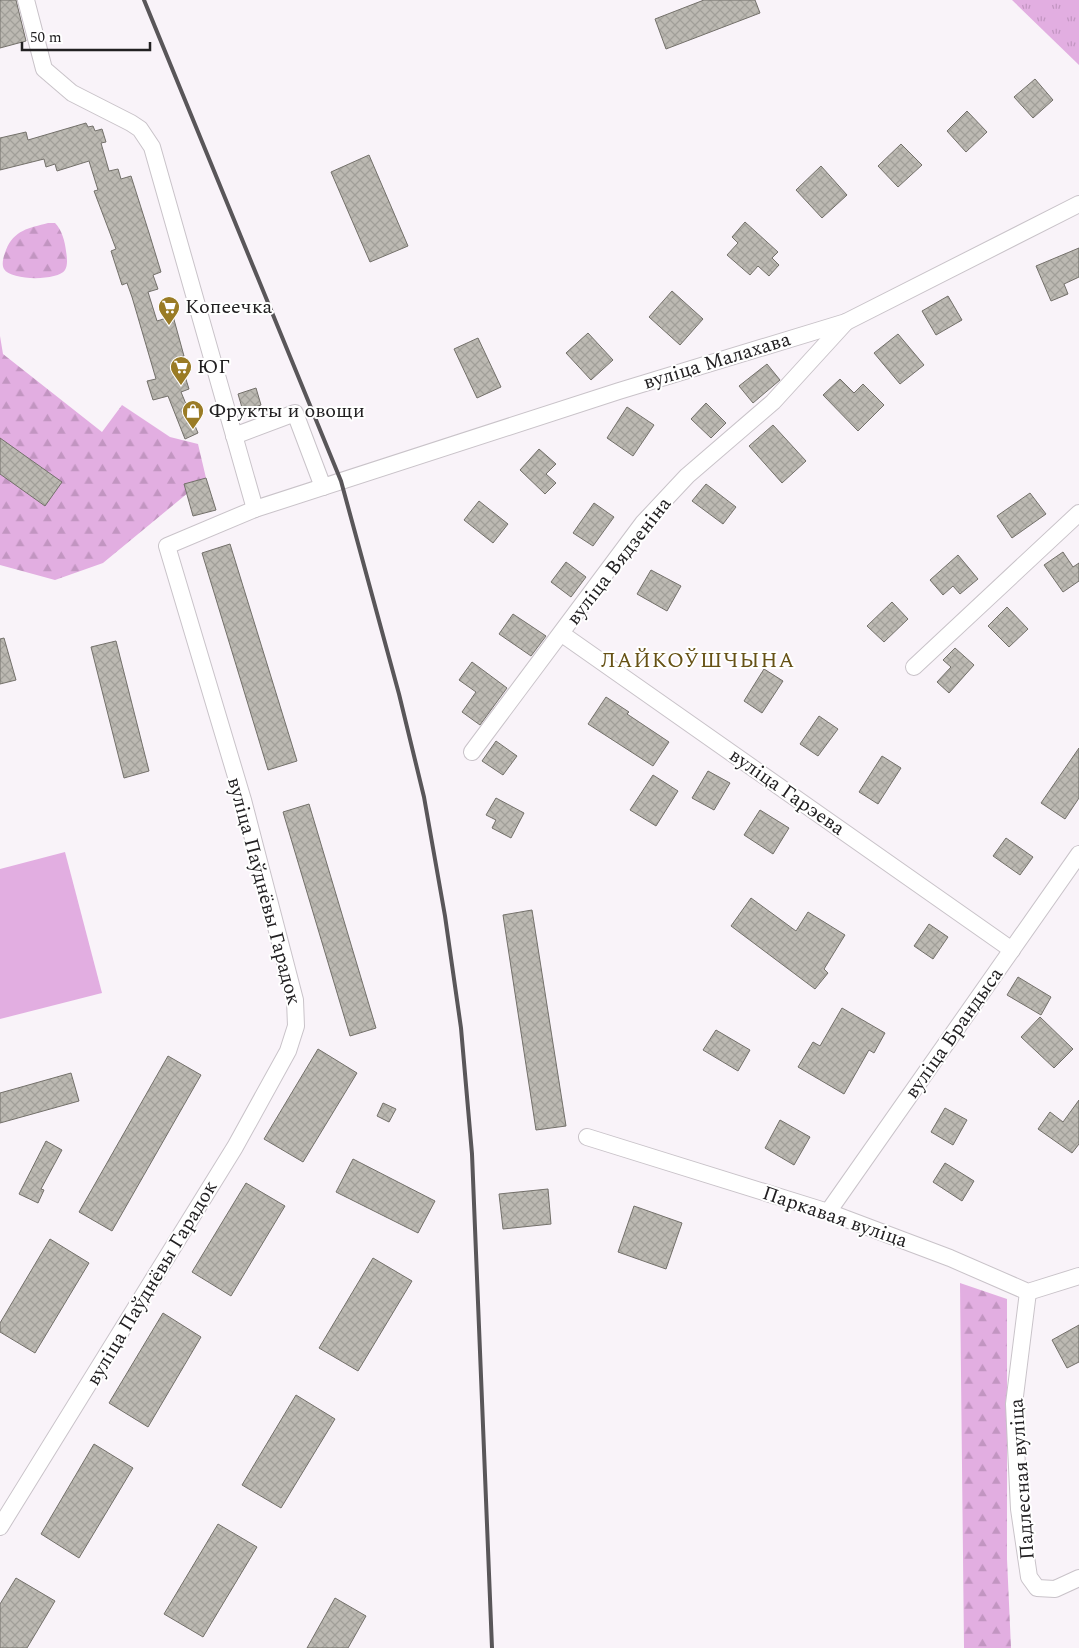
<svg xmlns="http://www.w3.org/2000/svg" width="1079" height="1648" font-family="Spectral,serif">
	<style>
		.grass { fill: url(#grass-tufts) }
		.forest { fill: url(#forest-firs) }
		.park { fill: #e2aee1 }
		.building { fill: url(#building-cross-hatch); stroke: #73706a }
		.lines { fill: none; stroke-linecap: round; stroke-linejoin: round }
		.minor-casing { stroke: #c9c3c9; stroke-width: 18 }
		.minor { stroke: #fff; stroke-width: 16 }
		.rail { stroke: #595659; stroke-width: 4 }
		.labels { text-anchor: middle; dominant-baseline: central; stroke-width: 4; stroke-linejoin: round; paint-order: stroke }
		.poi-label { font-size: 20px; fill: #222022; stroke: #fff; text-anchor: start }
		.street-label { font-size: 20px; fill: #222022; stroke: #fff }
		.neighbourhood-label { font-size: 21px; letter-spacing: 1px; fill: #665115; stroke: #fff }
	</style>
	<defs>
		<pattern id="grass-tufts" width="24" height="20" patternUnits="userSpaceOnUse" patternTransform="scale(1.25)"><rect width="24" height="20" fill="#e2aee1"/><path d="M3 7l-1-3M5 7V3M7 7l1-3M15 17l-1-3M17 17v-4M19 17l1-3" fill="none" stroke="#c295c1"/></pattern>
		<pattern id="forest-firs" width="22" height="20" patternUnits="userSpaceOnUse" patternTransform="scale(1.25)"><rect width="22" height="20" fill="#e2aee1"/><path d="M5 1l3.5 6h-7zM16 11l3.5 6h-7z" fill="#c295c1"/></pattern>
		<pattern id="building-cross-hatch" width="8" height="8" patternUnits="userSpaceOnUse" patternTransform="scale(1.25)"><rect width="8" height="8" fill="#bcb9b2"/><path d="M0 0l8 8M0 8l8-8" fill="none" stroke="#a19f99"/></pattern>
	</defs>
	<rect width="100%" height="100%" fill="#f9f3f9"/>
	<!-- grass -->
	<path class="grass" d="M1013 0H1079V65L1012 0Z"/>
	<!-- forest -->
	<g class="forest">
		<path d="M48 223H55C62 230 65 242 66 251 67 257 68 265 65 270 58 281 11 281 4 269 1 264 4 255 6 250 14 230 29 228 48 223Z"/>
		<path d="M0 336 3 354 102 432 122 405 170 437 198 444 206 478 103 563 55 580 0 565Z"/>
		<path d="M960 1283 1007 1299V1559L1011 1648H964Z"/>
	</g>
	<!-- park -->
	<path class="park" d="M65 852 102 993 0 1019V869Z"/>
	<!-- building -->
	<g class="building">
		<path d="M0 0H16L26 41 0 48Z"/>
		<path d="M704 0H755L760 13 666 49 655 19Z"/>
		<path d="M1035 79 1053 100 1033 118 1014 97Z"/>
		<path d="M967 111 987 132 966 152 947 131Z"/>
		<path d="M86 123 88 127 93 126 95 131 102 129 106 142 101 143 109 171 118 169 121 179 131 176 150 236 161 272 153 275 158 289 148 292 157 321 173 316 184 356 179 357 189 389 181 392 198 433 185 439 168 396 153 400 147 381 156 379 132 297 127 283 122 285 111 251 116 249 94 191 98 190 89 161 57 171 55 164 46 167 44 159 0 170V138L26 132 28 140Z"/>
		<path d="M901 144 922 165 898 187 878 166Z"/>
		<path d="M369 155 408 246 370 262 331 172Z"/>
		<path d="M821 166 847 195 822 218 796 190Z"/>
		<path d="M745 222 778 252 772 258 779 265 769 276 758 266 750 275 727 255 738 243 732 237Z"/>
		<path d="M1079 248V277L1064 284 1068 294 1051 301 1036 266Z"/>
		<path d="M672 291 703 319 680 345 649 317Z"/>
		<path d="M948 296 962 320 936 335 922 311Z"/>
		<path d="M588 333 613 360 591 380 566 353Z"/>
		<path d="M898 334 924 365 900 384 874 353Z"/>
		<path d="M478 338 501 387 477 398 454 349Z"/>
		<path d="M767 364 780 380 753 403 739 386Z"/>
		<path d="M840 379 854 393 863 384 884 405 858 431 823 395Z"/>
		<path d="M256 388 261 405 243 411 238 394Z"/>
		<path d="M706 403 726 423 711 438 691 419Z"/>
		<path d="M627 407 654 425 633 456 607 438Z"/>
		<path d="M773 425 806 461 782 483 749 446Z"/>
		<path d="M0 438 62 482 45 506 0 474Z"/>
		<path d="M539 449 556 464 546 474 556 483 545 494 520 470Z"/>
		<path d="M206 478 216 510 193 516 184 484Z"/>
		<path d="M706 484 736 507 723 524 692 501Z"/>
		<path d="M1030 493 1046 514 1012 538 997 516Z"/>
		<path d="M479 501 508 524 493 543 464 520Z"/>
		<path d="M594 503 614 517 593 546 573 533Z"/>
		<path d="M230 544 297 761 268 770 202 553Z"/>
		<path d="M1063 552 1073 567 1079 563V581L1063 592 1044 565Z"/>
		<path d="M958 555 978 579 960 594 953 586 943 595 930 580Z"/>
		<path d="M566 562 586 577 571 597 551 582Z"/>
		<path d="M651 570 681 586 667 611 637 594Z"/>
		<path d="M892 602 908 619 884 642 867 626Z"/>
		<path d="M1007 607 1028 629 1009 647 988 626Z"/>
		<path d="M513 614 546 636 531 656 499 634Z"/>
		<path d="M4 638 16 680 0 684V639Z"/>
		<path d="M116 641 149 771 124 778 91 647Z"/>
		<path d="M955 648 974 665 949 693 937 682 951 667 943 660Z"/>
		<path d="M472 662 507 688 480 725 462 712 476 692 459 680Z"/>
		<path d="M764 669 783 681 762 713 744 701Z"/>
		<path d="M606 697 629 712 627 714 669 742 653 766 588 724Z"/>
		<path d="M819 716 838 729 818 756 800 744Z"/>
		<path d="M496 741 517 756 503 775 482 761Z"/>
		<path d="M1079 748V798L1065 819 1041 803Z"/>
		<path d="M882 756 901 768 878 804 859 792Z"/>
		<path d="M708 771 730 783 714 810 692 798Z"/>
		<path d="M653 775 678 791 656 826 630 810Z"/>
		<path d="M496 798 524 813 511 838 492 828 496 820 486 815Z"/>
		<path d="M309 804 376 1028 350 1036 283 812Z"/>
		<path d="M760 810 789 828 773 854 744 835Z"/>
		<path d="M1006 838 1033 857 1020 875 993 856Z"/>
		<path d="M751 898 796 931 808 912 845 935 824 969 828 973 815 989 731 926Z"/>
		<path d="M532 910 566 1126 536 1130 503 915Z"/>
		<path d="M929 924 948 937 933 959 914 946Z"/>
		<path d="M1018 977 1051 997 1041 1015 1007 995Z"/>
		<path d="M842 1008 885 1033 874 1053 869 1050 844 1094 798 1067 813 1042 820 1046Z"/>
		<path d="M1040 1017 1073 1049 1054 1068 1021 1037Z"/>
		<path d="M716 1030 750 1050 738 1071 703 1050Z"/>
		<path d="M318 1049 357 1073 303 1162 264 1139Z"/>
		<path d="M168 1056 201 1075 112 1231 79 1212Z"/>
		<path d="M71 1073 79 1101 0 1123V1093Z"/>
		<path d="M1079 1100V1144L1072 1153 1038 1129 1050 1112 1063 1122Z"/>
		<path d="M383 1103 396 1109 389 1122 377 1116Z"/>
		<path d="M945 1108 967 1120 953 1145 931 1132Z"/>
		<path d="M780 1120 810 1137 794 1165 765 1148Z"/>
		<path d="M46 1141 62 1150 41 1189 44 1190 38 1203 19 1194Z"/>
		<path d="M353 1159 435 1201 418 1233 336 1192Z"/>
		<path d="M945 1163 974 1181 962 1201 933 1182Z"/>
		<path d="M246 1183 285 1206 231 1296 192 1272Z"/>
		<path d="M548 1189 551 1224 503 1229 499 1194Z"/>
		<path d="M634 1206 682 1223 666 1269 618 1252Z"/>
		<path d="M50 1239 89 1263 35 1353 0 1332V1323Z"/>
		<path d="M373 1258 412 1281 358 1371 319 1348Z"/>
		<path d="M163 1313 201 1337 148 1427 109 1403Z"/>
		<path d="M1079 1325V1362L1067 1368 1052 1340Z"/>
		<path d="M296 1395 335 1419 281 1508 242 1485Z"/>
		<path d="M94 1444 133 1468 79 1558 41 1534Z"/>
		<path d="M218 1524 257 1547 203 1637 164 1614Z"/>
		<path d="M16 1578 55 1601 27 1648H0V1604Z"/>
		<path d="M335 1598 366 1616 348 1648H307Z"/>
	</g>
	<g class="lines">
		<!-- minor casing -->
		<g class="minor-casing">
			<g id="minor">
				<path d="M26 0 44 69 72 93 131 123 140 129 152 147 255 509"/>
				<path d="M234 436 295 413 323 487"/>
				<path d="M562 634 1012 950"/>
				<path d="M914 667 1079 513"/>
				<path d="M472 752 643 523 687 476 773 402 846 322"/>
				<path d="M587 1137 828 1212 950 1258 1028 1292 1079 1276"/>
				<path d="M828 1212 1079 854"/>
				<path d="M1028 1292 1014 1404 1019 1509 1029 1577 1037 1588 1055 1589 1079 1578"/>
				<path d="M0 1527 235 1147 288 1051 296 1026 295 1000 243 800 167 546 255 509 619 391 846 322 1079 204"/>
			</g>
		</g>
		<!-- minor -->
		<use href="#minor" class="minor"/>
		<!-- rail -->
		<path class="rail" d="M144 0 341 481 399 694 424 797 445 916 461 1028 472 1154 492 1648"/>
	</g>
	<!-- icons -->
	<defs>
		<g id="supermarket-pin" transform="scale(1.125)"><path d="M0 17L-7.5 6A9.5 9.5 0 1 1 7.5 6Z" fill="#9a7b25" stroke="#fff"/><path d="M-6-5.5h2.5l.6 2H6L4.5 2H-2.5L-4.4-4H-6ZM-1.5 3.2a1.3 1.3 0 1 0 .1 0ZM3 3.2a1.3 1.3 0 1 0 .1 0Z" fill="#fff"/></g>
		<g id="shop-pin" transform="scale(1.125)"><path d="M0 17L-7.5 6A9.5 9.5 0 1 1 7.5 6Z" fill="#9a7b25" stroke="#fff"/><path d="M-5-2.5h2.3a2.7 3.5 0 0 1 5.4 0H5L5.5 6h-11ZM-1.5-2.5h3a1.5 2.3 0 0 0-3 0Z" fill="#fff"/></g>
	</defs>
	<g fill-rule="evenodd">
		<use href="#supermarket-pin" x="169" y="307"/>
		<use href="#supermarket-pin" x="181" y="367"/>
		<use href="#shop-pin" x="193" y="411"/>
	</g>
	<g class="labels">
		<!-- poi labels -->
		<g class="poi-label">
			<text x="185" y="307">Копеечка</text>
			<text x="197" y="367">ЮГ</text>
			<text x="209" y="411">Фрукты и овощи</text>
		</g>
		<!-- street labels -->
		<g class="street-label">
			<text transform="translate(717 361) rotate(-17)">вуліца Малахава</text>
			<text transform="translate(619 561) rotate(-52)">вуліца Вядзеніна</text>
			<text transform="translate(787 792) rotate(35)">вуліца Гарэева</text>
			<text transform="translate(264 891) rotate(75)">вуліца Паўднёвы Гарадок</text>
			<text transform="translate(954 1033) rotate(-55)">вуліца Брандыса</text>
			<text transform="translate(835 1217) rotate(19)">Паркавая вуліца</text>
			<text transform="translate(152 1283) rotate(-59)">вуліца Паўднёвы Гарадок</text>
			<text transform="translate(1022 1479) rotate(-94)">Падлесная вуліца</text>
		</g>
		<!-- neighbourhood labels -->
		<g class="neighbourhood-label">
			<text x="698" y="661">ЛАЙКОЎШЧЫНА</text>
		</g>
	</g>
	<!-- scale -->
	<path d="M22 42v8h128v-8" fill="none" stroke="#222022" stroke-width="2.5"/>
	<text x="30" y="42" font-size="15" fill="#222022" stroke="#ffffff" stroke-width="4" paint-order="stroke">50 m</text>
</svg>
